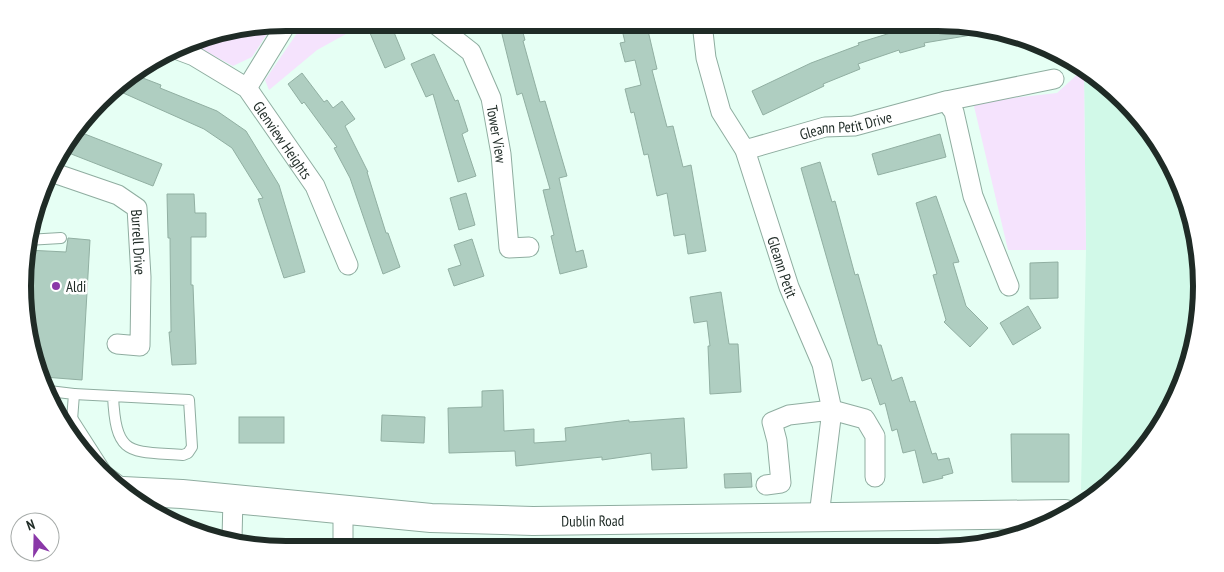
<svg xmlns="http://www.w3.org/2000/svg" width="1224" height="572" font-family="'PT Sans Narrow',sans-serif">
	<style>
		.built { fill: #d1f9e8 }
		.green { fill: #f5e3fd }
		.building { fill: #afcec1; stroke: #91afa2 }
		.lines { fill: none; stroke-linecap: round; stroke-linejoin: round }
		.service-casing { stroke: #8fada0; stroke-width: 12 }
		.minor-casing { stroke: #8fada0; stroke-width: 21 }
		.secondary-casing { stroke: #8fada0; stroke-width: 30 }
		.service { stroke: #fff; stroke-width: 10 }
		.minor { stroke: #fff; stroke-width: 19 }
		.secondary { stroke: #fff; stroke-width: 28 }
		.poi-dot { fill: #8a38a8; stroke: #fff; stroke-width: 2 }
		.labels { text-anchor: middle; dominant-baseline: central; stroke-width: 5; stroke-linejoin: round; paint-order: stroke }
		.street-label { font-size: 15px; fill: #1f2b26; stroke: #fff }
		.poi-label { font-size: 15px; fill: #1f2b26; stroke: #fff; text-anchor: start }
		.rim { fill: none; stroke: #1f2b26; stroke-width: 6 }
	</style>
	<rect width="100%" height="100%" fill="#e6fff4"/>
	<!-- built -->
	<path class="built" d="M1084 73 1124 99 1181 185 1201 286 1182 387 1147 446 1104 489 1081 490 1086 250Z"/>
	<!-- green -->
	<g class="green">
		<path d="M304 23H366L317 50 269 90 265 80Z"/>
		<path d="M273 25 252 57 233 66 190 43 201 37Z"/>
		<path d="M1081 71 1084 73 1086 250H1008L973 102 1057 93Z"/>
		<path d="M1011 537 973 547 719 548 720 540Z"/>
	</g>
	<!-- building -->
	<g class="building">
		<path d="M499 22H520L525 40 523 41 540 102 545 101 567 176 559 178 576 252 583 250 587 267 560 274 551 236 554 235 543 190 550 189 522 93 517 95Z"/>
		<path d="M620 22H646L657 69 652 70 667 127 673 126 683 167 691 165 706 251 688 254 685 234 674 236 667 193 657 196 648 154 644 155 634 112 631 113 625 89 641 85 635 60 625 62 620 43 625 42Z"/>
		<path d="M926 22H938L983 33 924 43 925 46 900 53 899 50 858 64 860 69 823 84 824 86 763 115 752 91 811 63 859 45 858 43Z"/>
		<path d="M391 25 405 59 385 68 370 33Z"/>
		<path d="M434 54 455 101 458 100 468 131 462 134 476 176 458 182 433 94 426 97 411 64Z"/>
		<path d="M302 73 324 102 327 100 333 108 342 101 355 119 345 126 368 172H367L386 233H388L400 267 383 274 350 178 334 148 337 147 304 102 302 104 288 84Z"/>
		<path d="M135 75 161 85 160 88 217 111 246 131 279 185 305 272 284 278 258 199 263 198 232 148 204 129 112 88Z"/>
		<path d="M77 131 162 164 153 186 61 150Z"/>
		<path d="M940 134 946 157 878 175 872 154Z"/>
		<path d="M820 162 832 202 835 201 855 275 858 274 878 345H881L892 381 902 377 910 402 915 401 932 454 936 453 938 460 949 458 953 473 942 476 943 478 923 483 915 450 903 453 897 429 892 431 885 403 880 405 871 378 862 381 801 168Z"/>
		<path d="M466 193 475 225 459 230 450 198Z"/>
		<path d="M167 194H194L195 213H206V237H191V285H193L196 364 172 365 169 332H171L170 238H168Z"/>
		<path d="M936 196 959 262 953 263 966 306 988 328 970 347 944 322 946 320 933 275 937 274 916 203Z"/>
		<path d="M68 238 90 240 82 380 44 377 25 321 27 250 66 252Z"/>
		<path d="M472 239 484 276 454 286 448 269 461 265 454 245Z"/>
		<path d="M1058 262V298L1030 299V263Z"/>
		<path d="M721 292 729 344H738L741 392 710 394 708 346H710L707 321 694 323 690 297Z"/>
		<path d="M1028 306 1041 328 1013 345 1000 323Z"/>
		<path d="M503 390 504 431 534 429V443L566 441 565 428 629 420V422L684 418 687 468 652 470 651 453 602 460V457L516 466 515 451 449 453 448 408 482 407V391Z"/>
		<path d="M382 415 425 417 424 443 381 441Z"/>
		<rect x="239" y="417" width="45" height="26"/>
		<path d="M1011 434H1069V482H1012Z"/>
		<path d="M751 473 752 487 725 488 724 474Z"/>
	</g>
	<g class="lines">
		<!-- service casing -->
		<g class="service-casing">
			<g id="service">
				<path d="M27 240 61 238"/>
				<path d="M49 391 74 394 71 433"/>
				<path d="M74 394 189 400 192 447 188 453 183 455C129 451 116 457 113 396"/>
				<path d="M72 418 106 471 128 487"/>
			</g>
		</g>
		<!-- minor casing -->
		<g class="minor-casing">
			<g id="minor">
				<path id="s1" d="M434 23 471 52 491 98 501 154 509 248 529 247"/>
				<path id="s2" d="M702 23 706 58 721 112 745 150 789 287 822 364 832 410 819 516"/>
				<path id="s3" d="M178 50 194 56 247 88 315 186 348 265"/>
				<path d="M247 88 287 23"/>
				<path d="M946 101 1054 79"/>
				<path id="s4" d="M745 150 825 127 854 126 946 101 954 112 973 196 1009 286"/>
				<path id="s5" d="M51 172 118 195 137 208 141 277 140 346 117 344"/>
				<path d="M766 485 781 483 777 441 772 422 789 415 832 410 865 419 875 436V477"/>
				<path d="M343 508V549"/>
				<path d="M232 539 233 498"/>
			</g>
		</g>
		<!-- secondary casing -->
		<g class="secondary-casing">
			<g id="secondary">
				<path id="s6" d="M123 491 182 494 431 518 533 521 1065 514"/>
			</g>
		</g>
		<!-- service -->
		<use href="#service" class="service"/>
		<!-- minor -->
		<use href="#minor" class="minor"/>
		<!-- secondary -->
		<use href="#secondary" class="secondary"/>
	</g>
	<!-- markers -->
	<circle class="poi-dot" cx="56" cy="286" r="5"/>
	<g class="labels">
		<!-- street labels -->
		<g class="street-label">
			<text stroke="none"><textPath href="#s4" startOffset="104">Gleann Petit Drive</textPath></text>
			<text stroke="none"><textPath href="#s1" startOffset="134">Tower View</textPath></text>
			<text stroke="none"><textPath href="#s3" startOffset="142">Glenview Heights</textPath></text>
			<text stroke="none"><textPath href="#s5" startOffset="128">Burrell Drive</textPath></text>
			<text stroke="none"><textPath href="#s2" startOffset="259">Gleann Petit</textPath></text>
			<text stroke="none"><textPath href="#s6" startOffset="471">Dublin Road</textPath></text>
		</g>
		<!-- poi labels -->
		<g class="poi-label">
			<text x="66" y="286">Aldi</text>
		</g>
	</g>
	<!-- crop -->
	<path d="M0 0H1224V572H0ZM286 31H938A255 255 0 0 1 1193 286V286A255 255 0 0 1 938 541H286A255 255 0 0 1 31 286V286A255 255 0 0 1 286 31Z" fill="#fff" fill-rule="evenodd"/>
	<path class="rim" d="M286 31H938A255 255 0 0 1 1193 286V286A255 255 0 0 1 938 541H286A255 255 0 0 1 31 286V286A255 255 0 0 1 286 31Z"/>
	<!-- north arrow -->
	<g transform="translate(35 537) rotate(340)"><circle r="24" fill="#ffffff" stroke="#a5aaa8"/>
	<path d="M0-4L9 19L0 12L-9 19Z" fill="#8a38a8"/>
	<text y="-8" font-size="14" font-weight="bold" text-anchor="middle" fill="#1f2b26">N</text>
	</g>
</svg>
